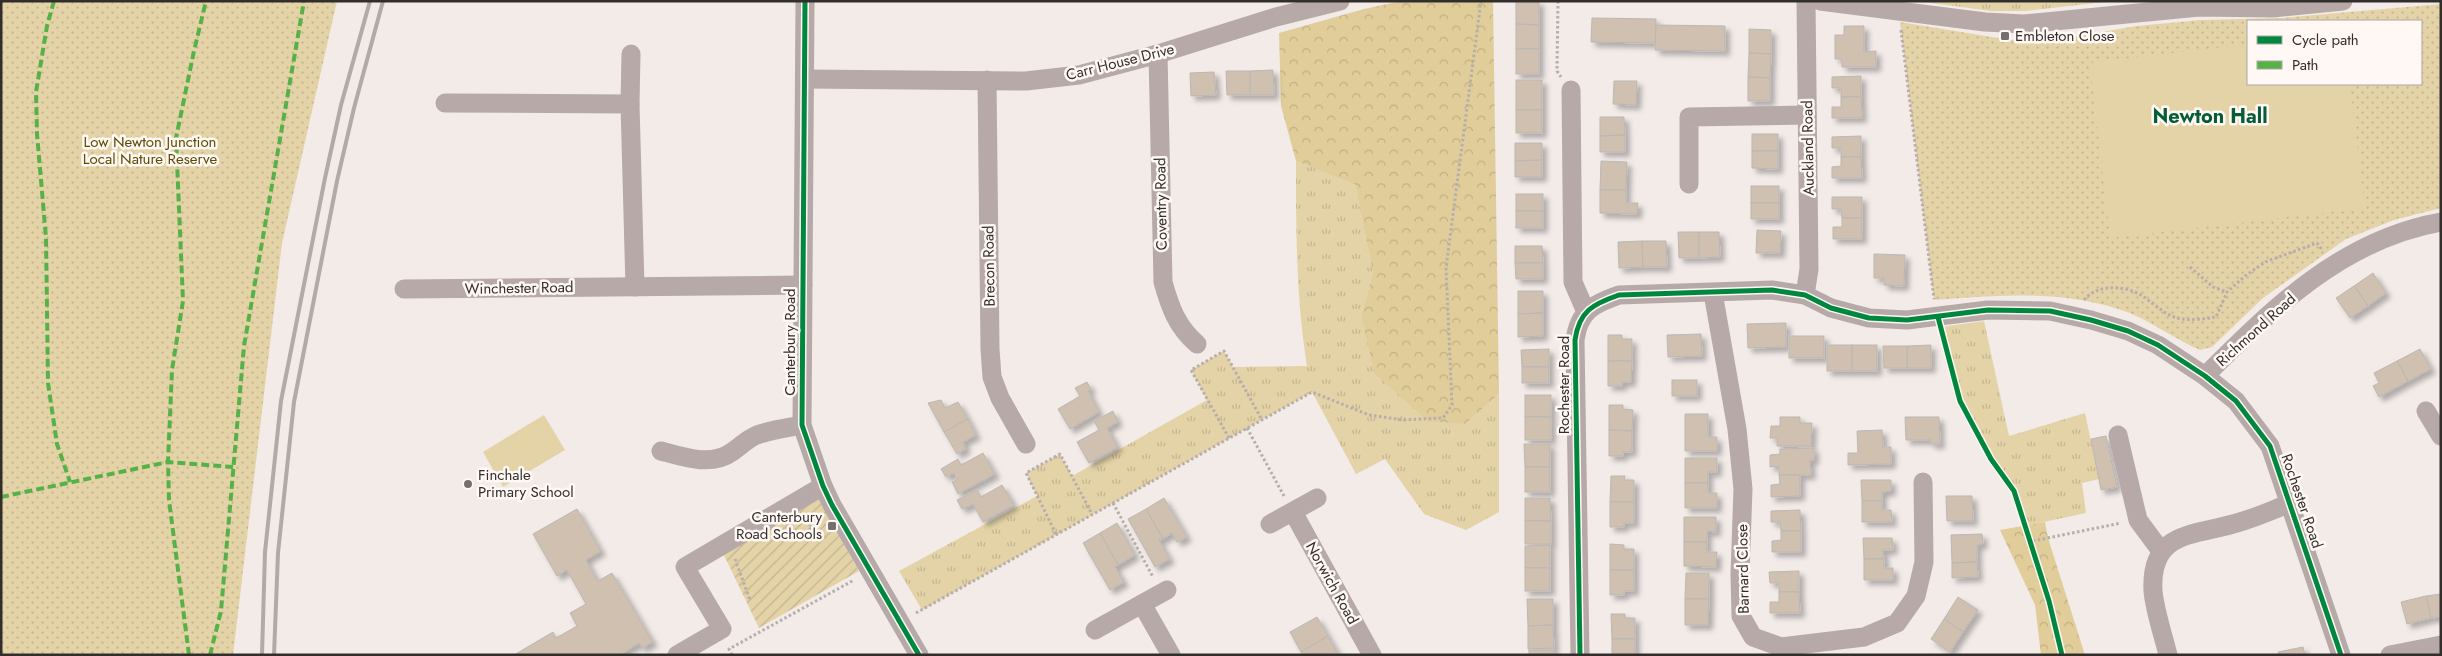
<svg xmlns="http://www.w3.org/2000/svg" width="2442" height="656" font-family="Jost,sans-serif">
	<style>
		.grass { fill: url(#grass-tufts) }
		.forest { fill: url(#forest-crowns) }
		.park { fill: url(#park-dots); fill-rule: evenodd }
		.garden { fill: url(#garden-furrows) }
		.pitch { fill: #e4d3a7 }
		.building { fill: #cfc0b0; stroke: #bbb7b4; filter: url(#shadow) }
		.lines { fill: none; stroke-linecap: round; stroke-linejoin: round }
		.path { stroke: #b7aeac; stroke-width: 3; stroke-dasharray: 2.5 2.5; stroke-linecap: butt }
		.minor { stroke: #b6a9a7; stroke-width: 19 }
		.rail { stroke: #b2aaa7; stroke-width: 4 }
		.quiet { stroke: #56b246; stroke-width: 4; stroke-dasharray: 8 4; stroke-linecap: butt }
		.cycleway-casing { stroke: #fff8f5; stroke-width: 8 }
		.cycleway { stroke: #00873e; stroke-width: 5 }
		.poi-dot { fill: #75706e; stroke: #fff8f5; stroke-width: 2 }
		.labels { text-anchor: middle; dominant-baseline: central; stroke-width: 5; stroke-linejoin: round; paint-order: stroke }
		.poi-label { font-size: 15px; fill: #322e2c; stroke: #fff8f5; text-anchor: start }
		.street-label { font-size: 15px; fill: #322e2c; stroke: #fff8f5 }
		.park-label { font-size: 15px; fill: #5f4b00; stroke: #fff8f5 }
		.district-label { font-size: 20px; font-weight: bold; fill: #065e37; stroke: #fff8f5 }
	</style>
	<defs>
		<pattern id="grass-tufts" width="24" height="20" patternUnits="userSpaceOnUse" patternTransform="scale(1.25)"><rect width="24" height="20" fill="#e4d3a7"/><path d="M3 7l-1-3M5 7V3M7 7l1-3M15 17l-1-3M17 17v-4M19 17l1-3" fill="none" stroke="#c4b590"/></pattern>
		<pattern id="forest-crowns" width="20" height="18" patternUnits="userSpaceOnUse" patternTransform="scale(1.25)"><rect width="20" height="18" fill="#e0cd99"/><path d="M2 6a3 3 0 1 1 6 0M12 15a3 3 0 1 1 6 0" fill="none" stroke="#c1b084"/></pattern>
		<pattern id="park-dots" width="8" height="8" patternUnits="userSpaceOnUse" patternTransform="scale(1.25)"><rect width="8" height="8" fill="#e4d3a7"/><path d="M2 2h.1M6 6h.1" fill="none" stroke="#c4b590" stroke-width="1.8" stroke-linecap="round"/></pattern>
		<pattern id="garden-furrows" width="10" height="10" patternUnits="userSpaceOnUse" patternTransform="scale(1.25)"><rect width="10" height="10" fill="#e4d3a7"/><path d="M-1 1l2-2M0 10L10 0M9 11l2-2" fill="none" stroke="#c4b590"/></pattern>
		<filter id="shadow"><feDropShadow dx="4.5" dy="4.5" stdDeviation="2.5" flood-color="#0004"/></filter>
	</defs>
	<rect width="100%" height="100%" fill="#f2ebe8"/>
	<!-- grass -->
	<g class="grass">
		<path d="M1917 1H2114L2026 11H1991Z"/>
		<path d="M1296 161 1355 183 1373 273 1361 316 1465 424 1499 394V512L1466 530 1424 514 1385 459 1356 474 1312 392 922 610 899 571 1037 496 1026 473 1060 454 1072 476 1207 400 1191 370 1224 351 1233 367 1307 366C1296 298 1296 230 1296 161Z"/>
		<path d="M1984 321 2009 436 2085 413 2099 479 2082 483 2086 513 2025 526C2015 479 1977 445 1960 401 1951 378 1947 351 1941 327Z"/>
	</g>
	<!-- forest -->
	<g class="forest">
		<path d="M1401 1H1493L1499 394 1465 424 1428 421 1375 374 1361 316 1373 273 1355 184 1296 161 1281 106 1279 33 1364 9Z"/>
		<path d="M2045 522 2048 538 2085 655H2041L2035 605 2000 530Z"/>
	</g>
	<!-- park -->
	<g class="park">
		<path d="M1 1H337L282 243 233 655H1Z"/>
		<path d="M2441 4V208L2394 220 2346 239 2263 298 2212 347 2200 350C2172 338 2148 318 2118 309 2059 290 1995 295 1934 300L1900 22 2010 40 2066 38 2137 26 2201 20 2281 18ZM2248 21H2421V84H2248Z"/>
	</g>
	<!-- garden -->
	<path class="garden" d="M817 496 859 571 759 628 723 553Z"/>
	<!-- pitch -->
	<g class="pitch">
		<path d="M2248 44V84H2350L2365 208 2110 238 2090 63Z"/>
		<path d="M544 415 565 450 503 487 483 452Z"/>
	</g>
	<!-- building -->
	<g class="building">
		<path d="M1516 1H1539V25L1516 24Z"/>
		<path d="M1592 18 1656 19V43L1591 42Z"/>
		<path d="M1516 24 1539 25V49H1516Z"/>
		<path d="M1656 25 1725 26V51L1655 50Z"/>
		<path d="M1844 26H1864V52L1876 51V67H1842V59H1835V35H1844Z"/>
		<path d="M1749 29 1771 30V54L1749 53Z"/>
		<rect x="1516" y="49" width="23" height="25"/>
		<path d="M1749 53 1771 54 1770 78 1748 77Z"/>
		<path d="M1273 70 1274 95H1250V71Z"/>
		<path d="M1226 71H1250V95H1227Z"/>
		<path d="M1214 72 1216 95 1191 96 1190 73Z"/>
		<path d="M1861 76V97H1841V88H1832V77Z"/>
		<path d="M1748 77 1770 78V101H1748Z"/>
		<rect x="1516" y="80" width="26" height="30"/>
		<path d="M1614 81H1637L1636 105 1613 104Z"/>
		<path d="M1841 97H1861L1862 118H1832V107H1841Z"/>
		<rect x="1516" y="110" width="26" height="23"/>
		<path d="M1600 117H1624L1625 135 1600 136Z"/>
		<rect x="1752" y="134" width="26" height="17"/>
		<path d="M1625 135V152H1600V136Z"/>
		<path d="M1861 136V157H1841V148H1832V137Z"/>
		<path d="M1515 143H1542V160L1515 161Z"/>
		<path d="M1752 151H1778V169L1752 168Z"/>
		<path d="M1841 157H1861L1862 178H1832V167L1841 166Z"/>
		<path d="M1542 160V177H1515V161Z"/>
		<path d="M1601 161 1627 162 1626 190H1600Z"/>
		<rect x="1751" y="186" width="28" height="17"/>
		<path d="M1600 190H1626V203H1638L1637 214 1600 213Z"/>
		<rect x="1516" y="194" width="27" height="17"/>
		<path d="M1832 197H1862V218H1842L1841 209H1832Z"/>
		<rect x="1751" y="203" width="28" height="16"/>
		<rect x="1516" y="211" width="27" height="17"/>
		<path d="M1842 218H1862V239H1833V227H1842Z"/>
		<path d="M1757 230 1781 231 1780 253H1756Z"/>
		<path d="M1678 232H1699V258H1679Z"/>
		<path d="M1699 232H1719L1720 257 1699 258Z"/>
		<path d="M1642 241 1643 267 1619 268 1618 242Z"/>
		<path d="M1642 241H1666L1667 267H1643Z"/>
		<path d="M1515 246H1542L1543 263H1515Z"/>
		<path d="M1874 254 1905 255 1904 286 1884 285V278H1874Z"/>
		<path d="M1515 263H1543V279H1516Z"/>
		<path d="M2373 273 2386 293 2368 306 2354 286Z"/>
		<path d="M2354 286 2368 306 2350 318 2336 298Z"/>
		<path d="M1518 291H1543V313L1518 314Z"/>
		<path d="M1543 313V336L1518 337V314Z"/>
		<path d="M1786 323V347L1748 348 1747 324Z"/>
		<path d="M1701 334 1702 356 1668 357 1667 335Z"/>
		<path d="M1608 335H1622V339H1632V361H1608Z"/>
		<rect x="1789" y="336" width="35" height="22"/>
		<rect x="1827" y="345" width="25" height="26"/>
		<rect x="1852" y="345" width="25" height="26"/>
		<path d="M1931 345V368H1907V346Z"/>
		<path d="M1883 346H1907V368H1884Z"/>
		<path d="M1549 349V367H1522L1521 350Z"/>
		<path d="M2420 349 2431 369 2408 381 2397 361Z"/>
		<path d="M1608 361H1632L1631 382H1622V386H1608Z"/>
		<path d="M2397 361 2408 381 2379 397 2373 386 2379 383 2374 373Z"/>
		<rect x="1522" y="367" width="27" height="16"/>
		<rect x="1672" y="380" width="25" height="16"/>
		<path d="M1087 382 1091 389 1088 391 1099 412 1070 429 1058 409 1080 396 1075 388Z"/>
		<rect x="1525" y="395" width="26" height="22"/>
		<path d="M941 400 945 408 958 402 968 419 944 432 928 403Z"/>
		<path d="M1609 405H1623V409L1633 410 1632 431 1609 430Z"/>
		<path d="M1113 411 1118 422 1107 428 1118 447 1089 463 1077 442 1099 430 1094 421Z"/>
		<path d="M1685 414H1708V437H1717V451H1685Z"/>
		<rect x="1525" y="417" width="26" height="23"/>
		<path d="M1780 417H1800V423H1812L1811 446H1777V438H1770L1771 426H1780Z"/>
		<path d="M1905 417H1939L1940 444H1931V440H1906Z"/>
		<path d="M968 419 976 435 963 442 966 449 957 454 944 432Z"/>
		<path d="M1609 430 1632 431V452H1623V456H1609Z"/>
		<path d="M1882 430 1883 447H1891V464L1848 465V453H1858L1857 431Z"/>
		<path d="M2106 436 2117 487 2101 490 2091 439Z"/>
		<path d="M1524 444H1550V467H1525Z"/>
		<path d="M1814 448V460H1810L1811 475H1779V466L1770 467V455L1780 454V449Z"/>
		<path d="M983 453 995 474 958 494 952 482 957 480 954 473 946 477 941 469 958 459 961 465Z"/>
		<path d="M1685 458H1717V472H1708V483H1685Z"/>
		<rect x="1525" y="467" width="25" height="25"/>
		<path d="M1779 475H1800V496L1771 497V485L1780 484Z"/>
		<path d="M1611 476H1625L1624 480H1634V502H1610Z"/>
		<path d="M1861 480H1891V491L1882 492V501H1862Z"/>
		<path d="M1685 483H1708V493H1717V508H1685Z"/>
		<path d="M1002 485 1014 505 983 522 973 504 962 509 957 500 977 490 981 497Z"/>
		<path d="M1946 496H1972L1973 521H1947Z"/>
		<path d="M1164 498 1187 537 1177 542 1172 533 1163 539 1146 509Z"/>
		<path d="M1525 498H1550L1551 521H1525Z"/>
		<path d="M1862 501H1882V510H1891L1892 522H1862Z"/>
		<path d="M1610 502H1634V523H1624V527H1610Z"/>
		<path d="M577 509 601 551 586 560 598 581 612 573 653 642 642 648 639 643 620 655H514L553 632 556 638 577 626 570 613 586 604 567 570 557 576 533 534Z"/>
		<path d="M1146 509 1163 539 1159 540 1170 559 1155 567 1128 519Z"/>
		<path d="M1800 510 1801 531H1781L1780 522H1771V511Z"/>
		<path d="M1684 517H1716V532L1707 531V542H1684Z"/>
		<rect x="1525" y="521" width="26" height="23"/>
		<path d="M1117 523 1135 555 1118 565 1100 533Z"/>
		<path d="M1781 531H1801V552H1772V541L1781 540Z"/>
		<path d="M1100 533 1118 565 1115 567 1124 582 1110 590 1083 543Z"/>
		<path d="M1982 534 1983 544 1977 545V562L1952 563 1951 535Z"/>
		<path d="M1863 538H1892L1893 550H1883L1884 559H1864Z"/>
		<path d="M1684 542H1707V552H1717L1716 567 1684 566Z"/>
		<path d="M1610 544 1624 545V549H1634V570H1610Z"/>
		<path d="M1550 545V568H1525V546Z"/>
		<path d="M1864 559H1884V568H1893V580H1864Z"/>
		<path d="M1977 562 1978 577 1952 578V563Z"/>
		<rect x="1525" y="568" width="25" height="23"/>
		<path d="M1610 570H1634V591H1624V595H1610Z"/>
		<path d="M1799 571V592H1779V583H1770L1769 572Z"/>
		<path d="M1686 573H1709V599H1685Z"/>
		<path d="M1779 592H1799L1800 613H1770V602H1779Z"/>
		<path d="M2441 594V617L2431 618 2426 596Z"/>
		<path d="M2426 596 2431 618 2407 624 2401 602Z"/>
		<path d="M1958 597 1978 610 1963 632 1944 619Z"/>
		<path d="M1527 599H1553V625L1528 626Z"/>
		<path d="M1685 599H1709L1708 625H1685Z"/>
		<path d="M1611 614H1625V618H1635V639H1612Z"/>
		<path d="M1317 617 1328 636 1301 652 1290 632Z"/>
		<path d="M1944 619 1963 632 1950 652 1931 639Z"/>
		<path d="M1553 625 1554 648 1528 649V626Z"/>
		<path d="M1328 636 1339 655H1303L1301 652Z"/>
		<rect x="1612" y="639" width="23" height="16"/>
		<path d="M2303 647 2305 655H2279L2278 652Z"/>
		<rect x="1529" y="650" width="25" height="5"/>
	</g>
	<g class="lines">
		<!-- path -->
		<g class="path">
			<path d="M1558 1 1557 71 1561 77"/>
			<path d="M1901 30 1934 299"/>
			<path d="M2190 267 2213 287 2227 292"/>
			<path d="M2084 300C2097 284 2124 285 2141 295 2152 302 2165 315 2177 318 2189 321 2204 319 2216 317L2227 292 2245 276 2265 262 2317 243 2323 251"/>
			<path d="M1247 428 1284 496"/>
			<path d="M1229 438 1191 370 1224 351 1262 420"/>
			<path d="M1113 503 1153 577"/>
			<path d="M813 514 809 527 817 540"/>
			<path d="M1056 534 1026 473 1060 454 1092 514"/>
			<path d="M2028 542 2121 523"/>
			<path d="M735 559 750 600"/>
			<path d="M916 613 1312 392 1369 415 1403 420 1443 418 1452 405 1446 268 1481 1"/>
			<path d="M732 655 729 649 854 580"/>
		</g>
		<!-- minor -->
		<g class="minor">
			<path d="M805 1 802 425 823 486 832 505 919 655"/>
			<path d="M1820 1 1985 22 2024 24 2199 7 2273 8 2343 1"/>
			<path d="M1158 54 1163 282C1170 307 1177 327 1197 344"/>
			<path d="M805 79 1026 81 1079 75 1158 54 1276 17 1340 1"/>
			<path d="M987 80 990 349 992 377 1000 398 1026 444"/>
			<path d="M1571 90 1573 282 1586 312"/>
			<path d="M445 103 630 104 635 287"/>
			<path d="M630 104 631 54"/>
			<path d="M1689 184V117L1807 115"/>
			<path d="M404 289 803 285"/>
			<path d="M1713 293 1737 429 1743 489 1740 574 1741 616 1753 637 1781 647 1864 637 1897 623 1916 596 1924 562 1923 482"/>
			<path d="M1805 295 1809 269 1806 1"/>
			<path d="M2205 376C2273 308 2343 239 2441 222"/>
			<path d="M2426 411 2441 436"/>
			<path d="M2118 435 2138 520 2161 551"/>
			<path d="M661 451C683 457 711 467 732 452 741 446 747 439 757 435 771 430 787 428 802 425"/>
			<path d="M1293 512 1372 655"/>
			<path d="M1270 524 1317 498"/>
			<path d="M1142 604 1171 655"/>
			<path d="M1095 630 1167 590"/>
			<path d="M677 655 722 629 685 567 823 486"/>
			<path d="M1580 655 1575 340C1579 311 1593 304 1619 295L1772 290 1805 295 1831 308 1869 318 1907 320 1988 310 2050 311 2091 320 2128 331 2158 345 2205 376 2236 401 2270 446 2341 655"/>
			<path d="M2168 655C2163 634 2155 612 2153 591 2150 532 2191 536 2233 524 2253 519 2272 510 2291 503"/>
			<path d="M2390 655 2441 645"/>
		</g>
		<!-- rail -->
		<g class="rail">
			<path d="M262 655 265 552 281 401 325 178 341 105 370 1"/>
			<path d="M274 655 278 553 294 402 337 181 354 108 383 1"/>
		</g>
		<!-- quiet -->
		<g class="quiet">
			<path d="M54 1 47 26 36 92 37 134 46 238 48 383 57 444 70 482"/>
			<path d="M1 497 168 462 233 467"/>
			<path d="M189 655 169 500 168 462 172 370 183 301 176 138 194 51 206 1"/>
			<path d="M210 655 221 611 244 346 304 1"/>
		</g>
		<!-- cycleway casing -->
		<g class="cycleway-casing">
			<g id="cycleway">
				<path d="M805 1 802 425 823 486 832 505 919 655"/>
				<path d="M1938 317 1960 401 1991 459 2014 491 2049 601 2062 655"/>
				<path d="M1580 655 1575 340C1579 311 1593 304 1619 295L1772 290 1805 295 1831 308 1869 318 1907 320 1988 310 2050 311 2091 320 2128 331 2158 345 2205 376 2236 401 2270 446 2341 655"/>
			</g>
		</g>
		<!-- cycleway -->
		<use href="#cycleway" class="cycleway"/>
	</g>
	<!-- markers -->
	<g class="poi-dot">
		<rect x="2000" y="31" width="10" height="10" rx="2.5"/>
		<circle cx="468" cy="484" r="5"/>
		<rect x="827" y="521" width="10" height="10" rx="2.5"/>
	</g>
	<g class="labels">
		<!-- poi labels -->
		<g class="poi-label">
			<text x="2015" y="36">Embleton Close</text>
			<text x="478" y="475">Finchale<tspan x="478" dy="17">Primary School</tspan></text>
			<text x="822" y="517" text-anchor="end">Canterbury<tspan x="822" dy="17">Road Schools</tspan></text>
		</g>
		<!-- street labels -->
		<g class="street-label">
			<text transform="translate(1120 62) rotate(-14)">Carr House Drive</text>
			<text transform="translate(1808 148) rotate(-91)">Auckland Road</text>
			<text transform="translate(1161 204) rotate(-91)">Coventry Road</text>
			<text transform="translate(989 266) rotate(-91)">Brecon Road</text>
			<text transform="translate(519 288) rotate(-1)">Winchester Road</text>
			<text transform="translate(2256 330) rotate(-42)">Richmond Road</text>
			<text transform="translate(790 342) rotate(-90)">Canterbury Road</text>
			<text transform="translate(1564 385) rotate(-90)">Rochester Road</text>
			<text transform="translate(2302 501) rotate(71)">Rochester Road</text>
			<text transform="translate(1743 569) rotate(-91)">Barnard Close</text>
			<text transform="translate(1332 583) rotate(61)">Norwich Road</text>
		</g>
		<!-- park labels -->
		<g class="park-label">
			<text x="150" y="142">Low Newton Junction<tspan x="150" dy="17">Local Nature Reserve</tspan></text>
		</g>
		<!-- district labels -->
		<g class="district-label">
			<text x="2210" y="116">Newton Hall</text>
		</g>
	</g>
	<!-- border -->
	<rect width="2442" height="656" fill="none" stroke="#322e2c" stroke-width="5"/>
	<!-- legend -->
	<rect x="2247" y="20" width="175" height="65" fill="#fff8f5" stroke="#ada7a5"/>
	<rect x="2257" y="36" width="25" height="8" fill="#00873e" stroke="#ada7a5"/>
	<text x="2292" y="45" font-size="15" fill="#322e2c">Cycle path</text>
	<rect x="2257" y="61" width="25" height="8" fill="#56b246" stroke="#ada7a5"/>
	<text x="2292" y="70" font-size="15" fill="#322e2c">Path</text>
</svg>
